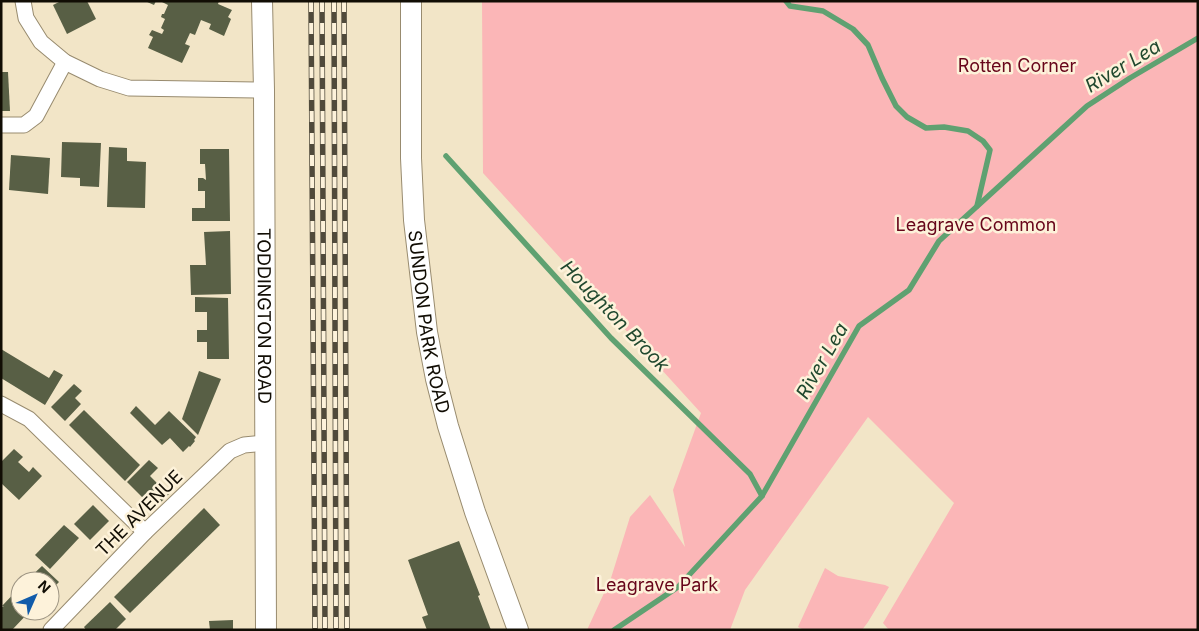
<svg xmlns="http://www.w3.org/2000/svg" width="1199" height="631" font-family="Inter,sans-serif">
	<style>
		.green { fill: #fbb6b7 }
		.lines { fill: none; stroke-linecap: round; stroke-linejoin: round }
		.stream { stroke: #5fa171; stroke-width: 5.5 }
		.building { fill: #585f45 }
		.street-casing { stroke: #988b6f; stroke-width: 17 }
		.secondary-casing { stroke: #988b6f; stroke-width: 22 }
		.street { stroke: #fff; stroke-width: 15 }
		.secondary { stroke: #fff; stroke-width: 20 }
		.rail-casing { stroke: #504a3b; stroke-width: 5.5 }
		.rail { stroke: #fdf2da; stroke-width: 4; stroke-dasharray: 11; stroke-linecap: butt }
		.labels { text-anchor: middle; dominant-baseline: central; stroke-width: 5; stroke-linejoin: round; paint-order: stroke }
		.park-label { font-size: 18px; fill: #67051a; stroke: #fdf2da }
		.street-label { font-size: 18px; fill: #110d04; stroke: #fdf2da }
		.water-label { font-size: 19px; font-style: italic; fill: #20482e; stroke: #fdf2da }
	</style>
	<rect width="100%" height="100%" fill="#f2e5c7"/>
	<!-- green -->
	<g class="green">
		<path d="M482 1H1198V630H889L883 623 954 503 868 417 745 590 730 630H587L611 578 630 517 650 495 685 547 673 490 701 413 483 173Z"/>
		<path d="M825 568 838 576 885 585 889 587 868 622 862 630H804L798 627Z"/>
	</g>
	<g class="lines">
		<!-- stream -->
		<g class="stream">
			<path d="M786 1 790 6 823 11 853 29 868 45 882 78 896 106 907 117 926 128 944 127 968 131 983 141 990 150 977 206"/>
			<path d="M446 156 611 338 750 474 762 496"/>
			<path d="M614 630 678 587 762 496 859 326 909 290 939 241 1087 106 1130 78 1198 38"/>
		</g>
	</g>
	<!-- building -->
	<g class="building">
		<path d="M61 1H87L96 19 67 34 53 5Z"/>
		<path d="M145 1H156L154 5Z"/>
		<path d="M160 1H219L218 4 232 10 228 17 231 19 224 36 209 29 211 24 201 20 195 35 190 33 185 44 190 46 182 63 148 48 153 37 149 35 152 30 162 34 164 30 161 28 165 19 161 17 162 14H164L168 5Z"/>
		<path d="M1 72H8L10 111H1Z"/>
		<path d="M62 142 101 143 99 187 80 186V178L61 177Z"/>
		<path d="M109 147 127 148V161L146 162 145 208 107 207Z"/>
		<path d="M200 149H229L230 221H192V208H205V191H198V178H203L206 180 205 164H200Z"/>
		<path d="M11 155 50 158 48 194 9 190Z"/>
		<path d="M230 231 231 294 191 295 190 265H206L204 232Z"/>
		<path d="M195 297 228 298 229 359H207V342H197V330H207V312H195Z"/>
		<path d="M1 349 49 378 54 370 63 375 45 405 1 378Z"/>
		<path d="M199 371 221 379 198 435 182 419Z"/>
		<path d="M74 384 82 391 75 398 81 404 65 421 51 407Z"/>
		<path d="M136 406 155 425 169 411 196 437 194 440 195 441 190 447 189 446 183 452 170 438 162 445 130 413Z"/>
		<path d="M84 410 140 465 125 481 69 425Z"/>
		<path d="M14 449 23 457 18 462 29 472 33 467 42 476 19 500 1 483V462Z"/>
		<path d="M149 460 158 468 150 476 157 483 160 481 171 492 160 503 148 492 143 498 127 482Z"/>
		<path d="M93 505 109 521 90 540 74 524Z"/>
		<path d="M204 508 220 525 130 613 114 597Z"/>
		<path d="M64 525 79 538 50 569 35 555Z"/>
		<path d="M459 541 480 595 478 596 491 630H427L422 617 428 615 408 560Z"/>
		<path d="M42 566 59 582 50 591V581H26Z"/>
		<path d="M20 587V611H30L12 630H1V607H4L2 606Z"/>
		<path d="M110 602 126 619 115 630H86L84 627Z"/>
		<path d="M233 620V630H210L209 621Z"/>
	</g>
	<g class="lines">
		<!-- street casing -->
		<g class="street-casing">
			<g id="street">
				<path d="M23 1 26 18 41 42 65 62 100 79 129 88 264 90"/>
				<path d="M1 125H24L36 116 65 62"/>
				<path d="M1 404 29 419 145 532"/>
				<path d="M51 630 145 532 230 451 244 445 265 443"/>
			</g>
		</g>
		<!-- secondary casing -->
		<g class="secondary-casing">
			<g id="secondary">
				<path id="s1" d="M262 1 264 90 266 630"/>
				<path id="s2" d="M411 1V158L414 220 427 332 436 379 448 426 475 512 518 630"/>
			</g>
		</g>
		<!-- street -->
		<use href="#street" class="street"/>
		<!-- secondary -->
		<use href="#secondary" class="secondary"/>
		<!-- rail casing -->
		<g class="rail-casing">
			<g id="rail">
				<path d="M311 1 315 630"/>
				<path d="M322 1 325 630"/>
				<path d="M334 1 336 630"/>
				<path d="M344 1 347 630"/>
			</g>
		</g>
		<!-- rail -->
		<use href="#rail" class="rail"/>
	</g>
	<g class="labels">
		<!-- park labels -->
		<g class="park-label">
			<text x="1017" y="65">Rotten Corner</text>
			<text x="976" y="224">Leagrave Common</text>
			<text x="657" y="584">Leagrave Park</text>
		</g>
		<!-- street labels -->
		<g class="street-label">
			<text stroke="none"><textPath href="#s1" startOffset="315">TODDINGTON ROAD</textPath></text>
			<text stroke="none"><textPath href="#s2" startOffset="322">SUNDON PARK ROAD</textPath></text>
			<text transform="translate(139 513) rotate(-45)">THE AVENUE</text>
		</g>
		<!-- water labels -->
		<g class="water-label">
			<text transform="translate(1123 66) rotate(-31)">River Lea</text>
			<text transform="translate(615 316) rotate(46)">Houghton Brook</text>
			<text transform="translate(822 361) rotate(-60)">River Lea</text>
		</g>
	</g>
	<!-- border -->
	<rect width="1199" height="631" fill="none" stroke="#110d04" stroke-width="5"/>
	<!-- north arrow -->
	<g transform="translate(35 596) rotate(45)"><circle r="24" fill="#fdf2da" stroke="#9f9684"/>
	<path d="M0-4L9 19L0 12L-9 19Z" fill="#115baa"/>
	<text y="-8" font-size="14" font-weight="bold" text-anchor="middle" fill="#110d04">N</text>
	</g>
</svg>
